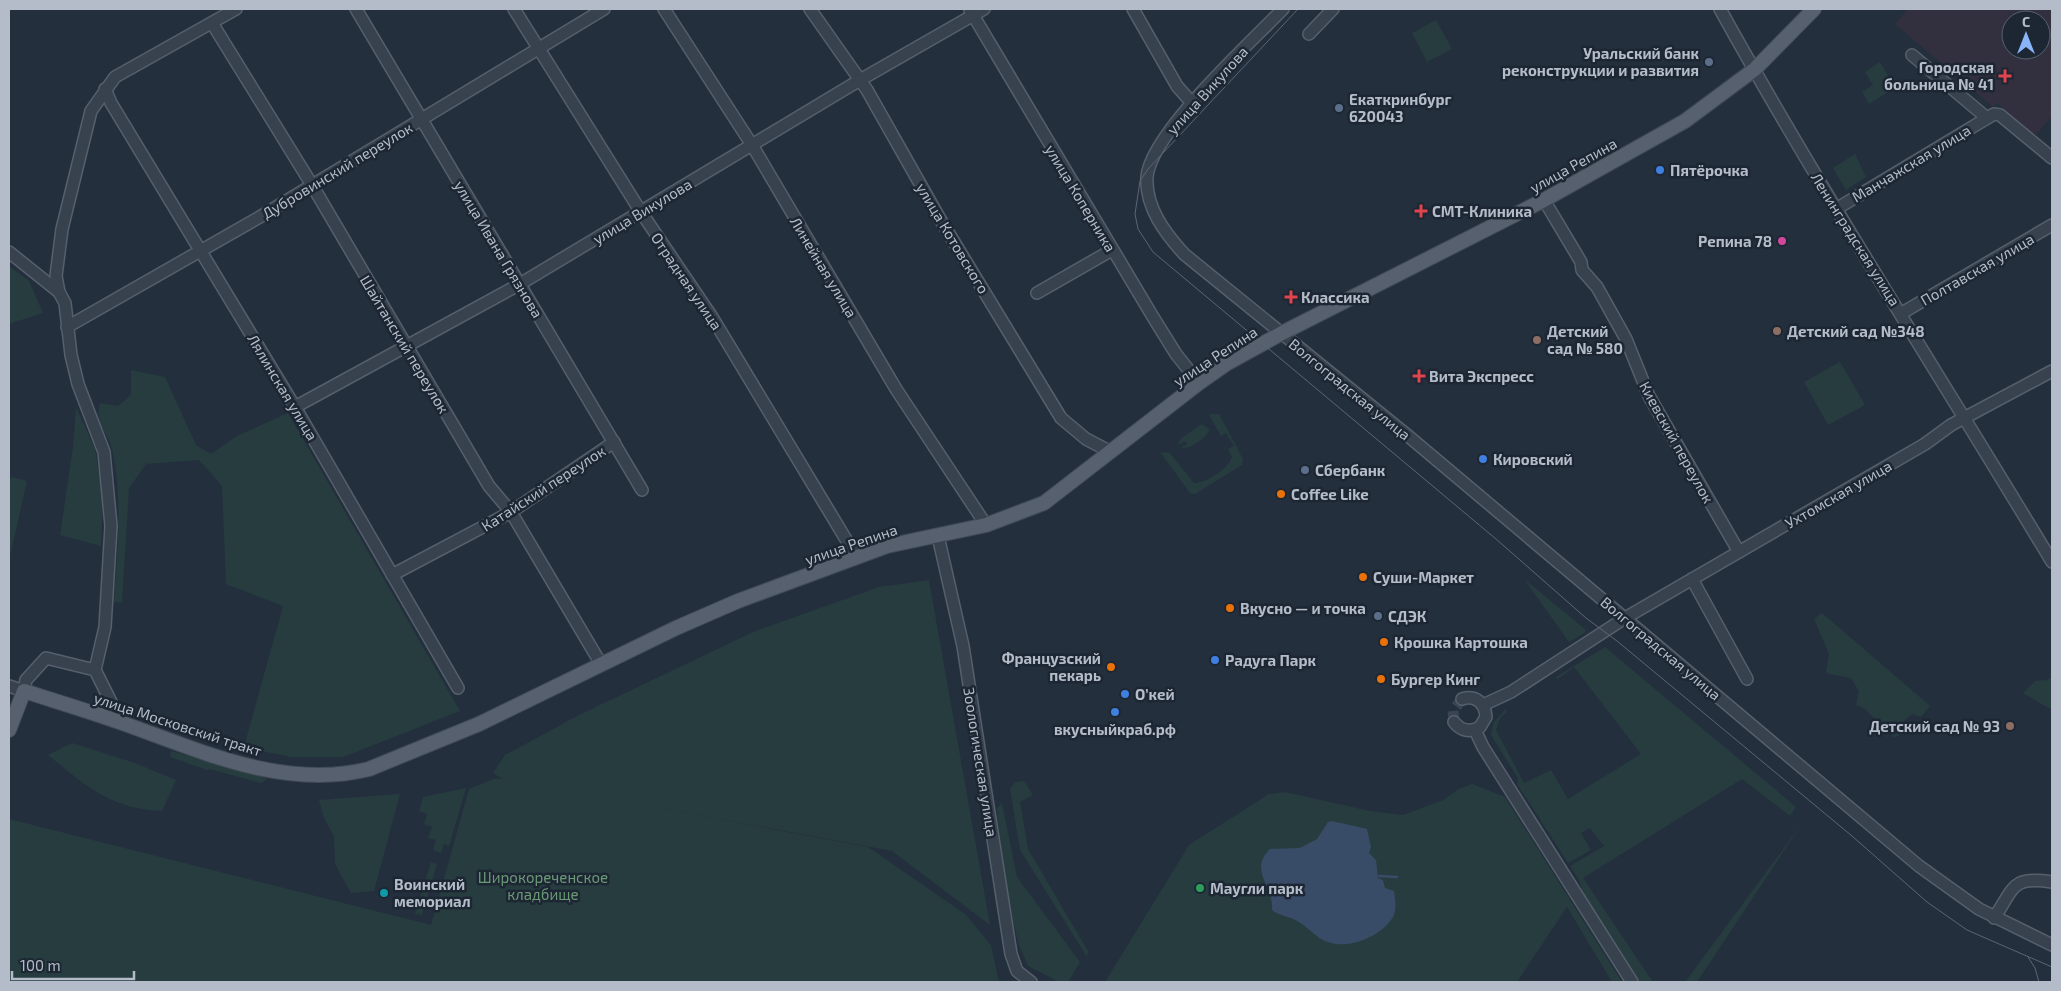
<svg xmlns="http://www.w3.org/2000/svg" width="2061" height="991" font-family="'Exo 2',sans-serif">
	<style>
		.medical { fill: #32303f; fill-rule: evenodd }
		.green { fill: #263c3f }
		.water { fill: #394c67 }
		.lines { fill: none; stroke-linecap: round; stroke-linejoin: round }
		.stream { stroke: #394c67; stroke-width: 2.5 }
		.minor-tunnel { stroke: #3a4453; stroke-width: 11; stroke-dasharray: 11 5.5; stroke-linecap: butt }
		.minor-casing { stroke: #565f6c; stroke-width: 14 }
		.major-casing { stroke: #414a57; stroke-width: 16 }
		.minor { stroke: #38414e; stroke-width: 11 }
		.major { stroke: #56606e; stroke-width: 14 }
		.tram { stroke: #5a6575; stroke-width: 1 }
		.service-dot { fill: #5c6f8a; stroke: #1d2633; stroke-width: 2 }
		.health-dot { fill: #e0444e; stroke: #1d2633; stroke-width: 2 }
		.shop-dot { fill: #3f7fe0; stroke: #1d2633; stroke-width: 2 }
		.hotel-dot { fill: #d1479c; stroke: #1d2633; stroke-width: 2 }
		.education-dot { fill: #8d6e63; stroke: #1d2633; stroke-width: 2 }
		.food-dot { fill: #e8710a; stroke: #1d2633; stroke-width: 2 }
		.leisure-dot { fill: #2e9e5b; stroke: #1d2633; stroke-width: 2 }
		.culture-dot { fill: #0f9aa8; stroke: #1d2633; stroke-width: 2 }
		.labels { text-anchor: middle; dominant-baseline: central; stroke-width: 5; stroke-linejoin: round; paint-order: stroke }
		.poi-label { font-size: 15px; font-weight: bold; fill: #b4bcc9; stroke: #1d2633; text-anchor: start }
		.street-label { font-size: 15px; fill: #b4bcc9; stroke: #1d2633 }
		.park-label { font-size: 15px; fill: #6b9a76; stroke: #1d2633 }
	</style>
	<rect width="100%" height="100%" fill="#242f3e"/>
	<!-- medical -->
	<path class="medical" d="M1908 9H2052V116L2035 136 1997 103 1993 107 1895 24ZM2011 20H2041V50H2011Z"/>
	<!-- green -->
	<g class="green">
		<path d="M1436 20 1452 49 1427 62 1412 33Z"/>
		<path d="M1880 62 1889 77 1893 75 1899 85 1869 104 1862 92 1873 85 1865 72Z"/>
		<path d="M1855 154 1866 177 1846 190 1833 168Z"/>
		<path d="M9 266 29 281 43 313 9 324Z"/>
		<path d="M1840 362 1865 405 1828 425 1804 382Z"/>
		<path d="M131 370 165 377 196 445 211 454 237 436 288 413 460 711 343 757H291L244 747 283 606 226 584 222 486 199 460 146 464 129 488 122 603 114 602C117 552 123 498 112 449 107 430 94 424 100 403L118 406 131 395Z"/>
		<path d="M76 407 95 449 103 499 101 546 60 535 73 447Z"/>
		<path d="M1212 414H1219L1243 459 1242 465 1195 494 1190 493 1160 452 1170 453 1194 483C1205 484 1229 468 1232 457L1228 449 1234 446 1226 433 1221 436 1209 415Z"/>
		<path d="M1202 424 1209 429C1208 438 1190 449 1181 448L1187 444 1185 441 1178 445 1180 439Z"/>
		<path d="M12 477 27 481 9 561V479Z"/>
		<path d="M1524 579 1585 629 1586 632 1569 642Z"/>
		<path d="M929 580 990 925 892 851 628 802 868 847 965 914 991 945 999 982H9V819L431 925 469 789 496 778 503 779 493 773 505 755 579 715 753 632 879 587Z"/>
		<path d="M1822 613 1930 706 1921 717 1912 714 1903 722V733L1894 738 1865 709 1856 705 1859 691 1851 678 1826 673 1829 654 1814 619Z"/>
		<path d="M1605 647 1796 807 1790 816 1742 779 1583 878 1653 982H1639L1585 899 1579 880 1570 866 1604 846 1590 828 1581 833 1591 850 1568 863 1517 784 1518 778 1491 735 1494 722 1506 709 1507 712 1500 718 1496 730 1524 783 1551 770 1568 799 1641 754 1574 667 1558 679 1556 677Z"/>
		<path d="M2052 677V710L2023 693 2035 681 2046 680Z"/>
		<path d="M72 743 135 763 176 780 162 811C111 809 86 786 48 755Z"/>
		<path d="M171 751 265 777 266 780 261 783 210 769 207 770 170 757Z"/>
		<path d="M1024 781 1033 795 1020 802 1028 849 1088 951 1087 957 1020 850 1010 789 1015 782Z"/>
		<path d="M1472 784 1505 797 1622 982H1612L1567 907 1517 982H1105L1189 845 1269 794 1285 792 1370 811 1403 815 1443 800 1459 789Z"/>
		<path d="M466 788 449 846 444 844 441 853 433 850 436 840 428 838 432 827 424 824 427 814 419 811 423 797Z"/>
		<path d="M400 794 374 891 351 893 335 864 334 836 324 818 319 800Z"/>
		<path d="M1002 803 1017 877 1080 962 1068 982H1059L1028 966 1019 945 1000 868 997 808Z"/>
		<path d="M1801 825 1697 982H1685Z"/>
		<path d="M431 862 437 864 422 915 415 914Z"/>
	</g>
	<!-- water -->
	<path class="water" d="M1332 821 1367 829 1371 847 1369 853 1376 860 1378 878 1383 880 1385 888 1394 891C1395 899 1397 909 1393 917 1382 936 1349 950 1328 942 1317 939 1307 926 1297 921 1289 916 1279 916 1272 910 1274 886 1248 870 1270 849L1300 848 1317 839 1328 822Z"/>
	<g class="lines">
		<!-- stream -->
		<path class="stream" d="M1379 876 1397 877"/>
		<!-- minor-tunnel -->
		<path class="minor-tunnel" d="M1454 722 1453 711 1462 699"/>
		<!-- minor casing -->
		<g class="minor-casing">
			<g id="minor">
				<path d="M356 9 642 490"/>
				<path d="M514 9 641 212 712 317 856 556"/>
				<path d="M664 9 752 145 896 389 986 525"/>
				<path d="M810 9 867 90 940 219 1061 418 1086 439 1111 452"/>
				<path d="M1133 9 1177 86 1192 103"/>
				<path d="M1283 9C1251 42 1150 134 1147 177 1145 207 1165 233 1184 254L1407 435 1919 866 1979 909 2052 945"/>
				<path d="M1720 9C1824 197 1941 377 2052 562"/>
				<path d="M970 10 1153 317 1176 354 1199 383"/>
				<path d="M212 23 312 185 489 486 511 512 601 664"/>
				<path d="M1309 34 1333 9"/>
				<path d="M1912 55 1987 118"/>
				<path d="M105 89 111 103 295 407 458 688"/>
				<path d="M1544 200 1581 262 1582 270 1597 287 1626 339 1649 396 1739 552"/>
				<path d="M1836 209 1994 114 2000 115 2052 158"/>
				<path d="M9 252 59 292 65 303 71 355 78 384 104 452 111 526 105 627 95 670"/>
				<path d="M59 292 56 276 62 229 91 111 115 77 236 9"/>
				<path d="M1037 293 1112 250"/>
				<path d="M1902 313 2052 225"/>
				<path d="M67 327 258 218 604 9"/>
				<path d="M295 407 520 284 860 80 984 9"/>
				<path d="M938 536 963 646 1011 954 1017 971 1031 982"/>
				<path d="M392 575 511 512 614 442"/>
				<path d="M1692 579 1747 679"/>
				<path d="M9 686 24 691 26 680 46 658 95 670 114 708 112 719"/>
				<path d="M1483 705 1511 692 1625 618 1925 444 1951 425 2052 371"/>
				<path d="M1454 722C1461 731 1470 733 1480 727L1486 717C1485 702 1475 695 1462 699"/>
				<path d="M1475 730 1483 747 1632 982"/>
				<path d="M1994 918C2015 887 2011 876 2052 882"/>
			</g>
		</g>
		<!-- major casing -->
		<g class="major-casing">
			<path id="major" d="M9 730 24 691C58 702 92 712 125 724 203 752 285 790 369 769L479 724 676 628 738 601 887 546 986 525 1044 503 1199 383 1226 364 1282 333 1544 200 1685 121 1755 69 1814 9"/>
		</g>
		<!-- minor -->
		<use href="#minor" class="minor"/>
		<!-- major -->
		<use href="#major" class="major"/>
		<!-- tram -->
		<g class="tram">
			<path d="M1298 9 1148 169 1140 181 1135 214 1138 229 1153 252 1496 539 1586 618 1617 641 1852 836 1927 902 1967 930 2052 967"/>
			<path d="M2028 957 2035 968 2039 982"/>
		</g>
	</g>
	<!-- markers -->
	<g class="service-dot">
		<circle cx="1709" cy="62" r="5"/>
		<circle cx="1339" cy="108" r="5"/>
		<circle cx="1305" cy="470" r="5"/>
		<circle cx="1378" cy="616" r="5"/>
	</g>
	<g class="health-dot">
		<path d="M2002.5 68.5h5v5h5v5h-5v5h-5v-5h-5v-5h5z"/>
		<path d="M1418.5 203.5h5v5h5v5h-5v5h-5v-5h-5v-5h5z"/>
		<path d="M1288.5 289.5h5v5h5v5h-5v5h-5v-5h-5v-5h5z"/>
		<path d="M1416.5 368.5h5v5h5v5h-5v5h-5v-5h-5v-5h5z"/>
	</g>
	<g class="shop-dot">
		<circle cx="1660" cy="170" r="5"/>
		<circle cx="1483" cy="459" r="5"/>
		<circle cx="1215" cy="660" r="5"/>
		<circle cx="1125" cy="694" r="5"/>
		<circle cx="1115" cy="712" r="5"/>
	</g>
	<circle class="hotel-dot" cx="1782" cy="241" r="5"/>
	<g class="education-dot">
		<circle cx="1777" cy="331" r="5"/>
		<circle cx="1537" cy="340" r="5"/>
		<circle cx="2010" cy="726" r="5"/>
	</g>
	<g class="food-dot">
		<circle cx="1281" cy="494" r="5"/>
		<circle cx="1363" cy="577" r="5"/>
		<circle cx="1230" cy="608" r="5"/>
		<circle cx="1384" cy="642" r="5"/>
		<circle cx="1111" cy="667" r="5"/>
		<circle cx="1381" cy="679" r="5"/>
	</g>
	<circle class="leisure-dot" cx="1200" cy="888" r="5"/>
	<circle class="culture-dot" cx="384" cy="893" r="5"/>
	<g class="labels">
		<!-- poi labels -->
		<g class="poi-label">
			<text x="1699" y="53" text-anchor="end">Уральский банк<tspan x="1699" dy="17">реконструкции и развития</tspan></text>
			<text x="1994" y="67" text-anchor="end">Городская<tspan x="1994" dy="17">больница № 41</tspan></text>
			<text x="1349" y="99">Екаткринбург<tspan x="1349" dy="17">620043</tspan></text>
			<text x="1670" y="170">Пятёрочка</text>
			<text x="1432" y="211">СМТ-Клиника</text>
			<text x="1772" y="241" text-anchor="end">Репина 78</text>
			<text x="1301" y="297">Классика</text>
			<text x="1547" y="331">Детский<tspan x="1547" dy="17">сад № 580</tspan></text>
			<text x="1787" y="331">Детский сад №348</text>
			<text x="1429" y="376">Вита Экспресс</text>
			<text x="1493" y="459">Кировский</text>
			<text x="1315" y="470">Сбербанк</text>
			<text x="1291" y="494">Coffee Like</text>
			<text x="1373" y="577">Суши-Маркет</text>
			<text x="1240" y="608">Вкусно — и точка</text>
			<text x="1388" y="616">СДЭК</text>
			<text x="1394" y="642">Крошка Картошка</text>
			<text x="1101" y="658" text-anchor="end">Французский<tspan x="1101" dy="17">пекарь</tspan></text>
			<text x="1225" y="660">Радуга Парк</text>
			<text x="1391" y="679">Бургер Кинг</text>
			<text x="1135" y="694">О’кей</text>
			<text x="2000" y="726" text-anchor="end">Детский сад № 93</text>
			<text x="1115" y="729" text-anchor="middle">вкусныйкраб.рф</text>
			<text x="394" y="884">Воинский<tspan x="394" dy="17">мемориал</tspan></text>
			<text x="1210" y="888">Маугли парк</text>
		</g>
		<!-- street labels -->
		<g class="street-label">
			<text transform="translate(1207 90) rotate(-48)">улица Викулова</text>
			<text transform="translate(1911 163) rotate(-31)">Манчажская улица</text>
			<text transform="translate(1573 165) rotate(-29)">улица Репина</text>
			<text transform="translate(337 170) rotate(-31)">Дубровинский переулок</text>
			<text transform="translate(1081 198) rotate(59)">улица Коперника</text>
			<text transform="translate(642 211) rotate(-31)">улица Викулова</text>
			<text transform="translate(953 238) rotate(59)">улица Котовского</text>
			<text transform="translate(1856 239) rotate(58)">Ленинградская улица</text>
			<text transform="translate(499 249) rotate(59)">улица Ивана Грязнова</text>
			<text transform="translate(824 267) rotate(59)">Линейная улица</text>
			<text transform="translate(1977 269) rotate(-30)">Полтавская улица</text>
			<text transform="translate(687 281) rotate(56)">Отрадная улица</text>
			<text transform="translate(405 344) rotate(59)">Шайтанский переулок</text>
			<text transform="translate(1215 356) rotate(-33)">улица Репина</text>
			<text transform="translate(283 387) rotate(59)">Лялинская улица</text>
			<text transform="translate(1350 389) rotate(39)">Волгоградская улица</text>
			<text transform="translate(1677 442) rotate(61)">Киевский переулок</text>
			<text transform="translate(543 488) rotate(-33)">Катайский переулок</text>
			<text transform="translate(1838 494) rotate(-30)">Ухтомская улица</text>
			<text transform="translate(851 544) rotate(-19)">улица Репина</text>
			<text transform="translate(1661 648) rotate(40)">Волгоградская улица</text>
			<text transform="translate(178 724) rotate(18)">улица Московский тракт</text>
			<text transform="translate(981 762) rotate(81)">Зоологическая улица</text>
		</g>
		<!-- park labels -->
		<g class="park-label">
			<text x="543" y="877">Широкореченское<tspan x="543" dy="17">кладбище</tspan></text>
		</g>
	</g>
	<!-- border -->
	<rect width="2061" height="991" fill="none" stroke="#b4bcc9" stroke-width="20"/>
	<!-- north arrow -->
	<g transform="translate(2026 35)"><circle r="24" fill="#1d2633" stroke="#59626f"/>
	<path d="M0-4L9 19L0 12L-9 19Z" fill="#8ab4f8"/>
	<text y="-8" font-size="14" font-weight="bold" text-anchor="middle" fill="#b4bcc9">С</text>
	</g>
	<!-- scale -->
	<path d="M12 971v8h122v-8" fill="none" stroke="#b4bcc9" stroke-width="2.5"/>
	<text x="20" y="971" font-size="15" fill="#b4bcc9" stroke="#1d2633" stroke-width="4" paint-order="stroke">100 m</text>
</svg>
